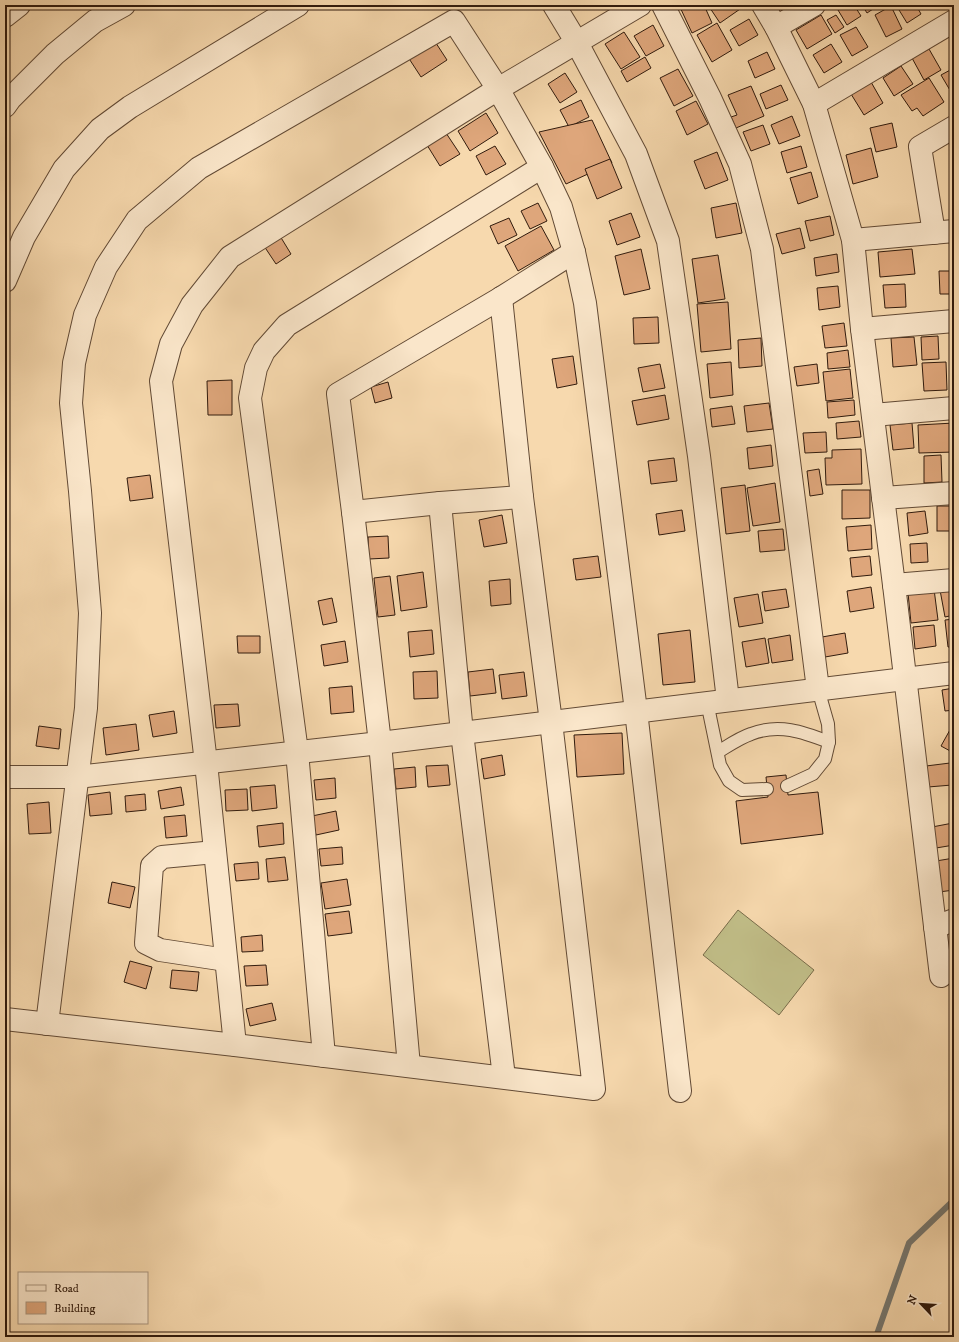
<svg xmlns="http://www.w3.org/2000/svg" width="959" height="1342" font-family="'IM FELL DW Pica',serif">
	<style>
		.pitch { fill: #c1be88; stroke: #796c4a }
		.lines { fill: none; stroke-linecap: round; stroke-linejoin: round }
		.stream { stroke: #767973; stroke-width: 6 }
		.building { fill: #dea67b; stroke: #311b0d }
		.lane-casing { stroke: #624a35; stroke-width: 14 }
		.street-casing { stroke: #624a35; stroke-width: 24 }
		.lane { stroke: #fae6ca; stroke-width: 12 }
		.street { stroke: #fae6ca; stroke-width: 22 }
	</style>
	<rect width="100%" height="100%" fill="#f7d9ae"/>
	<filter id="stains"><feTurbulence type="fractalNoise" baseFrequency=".005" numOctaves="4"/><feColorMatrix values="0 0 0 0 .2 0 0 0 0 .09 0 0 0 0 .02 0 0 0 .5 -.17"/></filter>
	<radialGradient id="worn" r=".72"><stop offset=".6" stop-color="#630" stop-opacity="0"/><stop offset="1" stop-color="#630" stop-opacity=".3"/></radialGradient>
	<!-- pitch -->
	<path class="pitch" d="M738 910 814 970 779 1015 703 955Z"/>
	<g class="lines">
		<!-- stream -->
		<path class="stream" d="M876 1337 909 1243 954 1200"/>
	</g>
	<!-- building -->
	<g class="building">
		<path d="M679 5H704L712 23 692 33Z"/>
		<path d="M708 5H742L743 7 720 23Z"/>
		<path d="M835 5H854L861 16 847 25Z"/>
		<path d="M862 5H879L867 13Z"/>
		<path d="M896 5H916L921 14 907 23Z"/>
		<path d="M891 6 902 29 886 37 875 15Z"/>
		<path d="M821 15 832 34 807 49 796 30Z"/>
		<path d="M836 15 844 27 835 33 827 20Z"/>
		<path d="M749 19 758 35 739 46 730 30Z"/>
		<path d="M717 23 732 50 712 62 697 35Z"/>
		<path d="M653 25 664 46 646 56 634 36Z"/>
		<path d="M856 27 868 47 852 56 840 35Z"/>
		<path d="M624 32 640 57 621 69 605 44Z"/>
		<path d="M432 37 447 60 421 77 406 54Z"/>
		<path d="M831 44 842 62 824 73 813 55Z"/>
		<path d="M929 49 941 70 924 80 912 58Z"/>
		<path d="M767 52 775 69 755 78 748 61Z"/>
		<path d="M645 57 651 68 627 82 621 71Z"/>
		<path d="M901 66 913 84 894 96 883 78Z"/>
		<path d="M954 68V97L941 75Z"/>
		<path d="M678 69 693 96 674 106 660 78Z"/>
		<path d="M565 73 577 92 560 103 548 84Z"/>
		<path d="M929 78 944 102 923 116 917 108 912 111 901 95Z"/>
		<path d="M871 82 883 103 864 115 851 94Z"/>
		<path d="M781 85 788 100 766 109 760 94Z"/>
		<path d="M751 86 764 116 736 128 731 117 737 115 728 95Z"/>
		<path d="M581 100 589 117 569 127 560 110Z"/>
		<path d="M696 101 708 124 687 135 676 111Z"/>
		<path d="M486 113 498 133 470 151 458 131Z"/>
		<path d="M792 116 800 136 779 144 771 125Z"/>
		<path d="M592 120 612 163 566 184 539 132Z"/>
		<path d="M892 123 897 147 876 152 870 128Z"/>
		<path d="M763 125 770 144 751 151 743 132Z"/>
		<path d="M446 133 460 154 440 166 427 145Z"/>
		<path d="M495 146 506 164 486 175 476 156Z"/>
		<path d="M801 146 807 167 787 173 781 152Z"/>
		<path d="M871 148 878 177 853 184 846 155Z"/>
		<path d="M717 152 728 180 705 189 694 161Z"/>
		<path d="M610 159 622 188 597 199 585 169Z"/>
		<path d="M811 172 818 197 798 204 790 178Z"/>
		<path d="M538 203 547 221 530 229 521 211Z"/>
		<path d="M736 203 742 233 716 238 711 208Z"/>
		<path d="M631 213 640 237 617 245 609 221Z"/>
		<path d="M830 216 834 235 810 241 805 221Z"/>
		<path d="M509 218 517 235 498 244 490 226Z"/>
		<path d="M541 226 554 250 518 271 505 246Z"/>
		<path d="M800 228 805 248 782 254 776 234Z"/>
		<path d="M280 236 291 254 276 264 264 246Z"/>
		<path d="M641 249 650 289 624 295 615 256Z"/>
		<path d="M912 249 915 274 880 277 878 252Z"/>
		<path d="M837 254 839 272 816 276 814 258Z"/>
		<path d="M718 255 725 299 698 303 692 259Z"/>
		<path d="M939 271H954V294H940Z"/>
		<path d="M905 284 906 307 885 308 883 285Z"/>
		<path d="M838 286 840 307 819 310 817 288Z"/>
		<path d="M728 302 731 349 701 352 697 304Z"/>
		<path d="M658 317 659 343 634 344 633 318Z"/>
		<path d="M844 323 847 346 825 348 822 326Z"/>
		<path d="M938 336 939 359 922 360 921 337Z"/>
		<path d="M914 337 917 365 893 367 891 338Z"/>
		<path d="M761 338 762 366 739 368 738 340Z"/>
		<path d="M848 350 850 367 828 369 827 353Z"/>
		<path d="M573 356 577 384 557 388 552 359Z"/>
		<path d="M731 362 733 395 710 398 707 364Z"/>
		<path d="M946 362 947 390 924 391 922 363Z"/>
		<path d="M660 364 665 388 643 392 638 368Z"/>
		<path d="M817 364 819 383 797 386 794 367Z"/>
		<path d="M850 369 853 398 826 401 823 372Z"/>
		<path d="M232 380V415H208L207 381Z"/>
		<path d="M388 382 392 398 375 403 371 387Z"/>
		<path d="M665 395 669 419 637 425 632 401Z"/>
		<path d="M854 400 855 415 828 418 827 402Z"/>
		<path d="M769 403 773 429 747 432 744 406Z"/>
		<path d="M732 406 735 424 712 427 710 409Z"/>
		<path d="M859 421 861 437 837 439 836 423Z"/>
		<path d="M912 423 914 448 893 450 890 425Z"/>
		<path d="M954 423V452L919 453 918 425Z"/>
		<path d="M826 432 827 452 805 453 803 433Z"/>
		<path d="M771 445 773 466 749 469 747 448Z"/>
		<path d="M861 449 862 484 826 485 825 458H832V450Z"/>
		<path d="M941 455 942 482 924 483V456Z"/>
		<path d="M674 458 677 481 651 484 648 461Z"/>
		<path d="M819 469 823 494 810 496 807 471Z"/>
		<path d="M150 475 153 498 130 501 127 478Z"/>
		<path d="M775 483 780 522 753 526 747 488Z"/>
		<path d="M745 485 750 531 726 534 721 488Z"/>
		<path d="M842 490H870V518L842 519Z"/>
		<rect x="937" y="506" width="17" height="25"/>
		<path d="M682 510 685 531 659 535 656 514Z"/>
		<path d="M925 511 928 533 909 536 907 513Z"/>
		<path d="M502 515 507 543 484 547 479 520Z"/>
		<path d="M871 525 872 549 848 551 846 527Z"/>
		<path d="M783 529 785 550 760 552 758 531Z"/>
		<path d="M388 536 389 558 369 559 368 537Z"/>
		<path d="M927 543 928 562 911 563 910 544Z"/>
		<path d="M598 556 601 577 576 580 573 559Z"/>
		<path d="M870 556 872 575 852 577 850 558Z"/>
		<path d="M423 572 427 607 401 611 397 576Z"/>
		<path d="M390 576 395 615 378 617 374 578Z"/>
		<path d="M510 579 511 604 491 606 489 581Z"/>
		<path d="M871 587 874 608 850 612 847 591Z"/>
		<path d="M954 588V615L945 617 940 590Z"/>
		<path d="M786 589 789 607 765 611 762 592Z"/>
		<path d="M934 589 938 620 911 623 908 593Z"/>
		<path d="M758 594 763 623 739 627 734 598Z"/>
		<path d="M332 598 337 622 323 625 318 601Z"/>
		<path d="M954 619V647H948L945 620Z"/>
		<path d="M934 625 936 646 915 649 913 627Z"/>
		<path d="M432 630 434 654 410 657 408 632Z"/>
		<path d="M690 630 695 682 663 685 658 634Z"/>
		<path d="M845 633 848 653 825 657 822 637Z"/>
		<path d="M790 635 793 660 772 663 768 639Z"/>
		<path d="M237 636H260V653H238Z"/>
		<path d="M765 638 769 663 746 667 742 642Z"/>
		<path d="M345 641 348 662 324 666 321 645Z"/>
		<path d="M493 669 496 693 470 696 468 672Z"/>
		<path d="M437 671 438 698 414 699 413 672Z"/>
		<path d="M524 672 527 696 502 699 499 675Z"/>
		<path d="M352 686 354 712 331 714 329 688Z"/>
		<path d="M954 688V710L945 711 942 690Z"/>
		<path d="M238 704 240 726 216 728 214 705Z"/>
		<path d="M174 711 177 733 153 737 149 715Z"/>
		<path d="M136 724 139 750 106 755 103 728Z"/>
		<path d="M39 726 61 729 59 749 36 746Z"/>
		<path d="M951 728 954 729V780L952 752 941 746Z"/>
		<path d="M622 733 624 774 577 777 574 735Z"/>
		<path d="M502 755 505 775 484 779 481 759Z"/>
		<path d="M950 763 952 785 928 787 926 766Z"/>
		<path d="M448 765 450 785 428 787 426 766Z"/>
		<path d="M415 767 416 787 396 789 394 769Z"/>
		<path d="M786 775 788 795 818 792 823 834 741 844 736 801 768 797 766 777Z"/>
		<path d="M335 778 336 798 316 800 314 780Z"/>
		<path d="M275 785 277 808 252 811 250 787Z"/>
		<path d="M181 787 184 805 161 809 158 791Z"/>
		<path d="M247 789 248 810 226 811 225 790Z"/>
		<path d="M110 792 112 814 90 816 88 795Z"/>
		<path d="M145 794 146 810 126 812 125 796Z"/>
		<path d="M49 802 51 833 29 834 27 804Z"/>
		<path d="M336 811 339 830 316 835 312 816Z"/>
		<path d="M185 815 187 836 166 838 164 817Z"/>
		<path d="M283 823 284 844 259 847 257 826Z"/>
		<path d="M953 823 954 845 936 848 932 827Z"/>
		<path d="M342 847 343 864 321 866 319 849Z"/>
		<path d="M285 857 288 880 268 882 266 859Z"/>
		<path d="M954 858V890L939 892 936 861Z"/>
		<path d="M258 862 259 879 236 881 234 864Z"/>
		<path d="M347 879 351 905 325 909 321 883Z"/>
		<path d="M112 882 135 887 130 908 108 903Z"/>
		<path d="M349 911 352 933 328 936 325 914Z"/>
		<path d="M262 935 263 951 242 952 241 937Z"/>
		<path d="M954 941V966L946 945Z"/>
		<path d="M130 961 152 967 146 989 124 982Z"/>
		<path d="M266 965 268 985 246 986 244 966Z"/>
		<path d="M172 970 199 972 197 991 170 988Z"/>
		<path d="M272 1003 276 1020 250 1026 246 1009Z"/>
	</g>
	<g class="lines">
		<!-- lane casing -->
		<g class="lane-casing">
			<g id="lane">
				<path d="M707 702 720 765 729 781 742 790 767 789"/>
				<path d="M718 752C728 746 739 738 751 734 779 723 803 732 829 742"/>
				<path d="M787 786 813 774 825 759 829 742 828 724 818 689"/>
			</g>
		</g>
		<!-- street casing -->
		<g class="street-casing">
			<g id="street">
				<path d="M554 5 577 43 636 154 668 241 699 456 728 700"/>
				<path d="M663 5 710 98 740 164 762 249 818 689"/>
				<path d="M763 5 776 27 814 104 853 240 862 329 894 585 941 976"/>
				<path d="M5 16 19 5"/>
				<path d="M776 27 814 5"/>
				<path d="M814 104 954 21"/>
				<path d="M5 106 10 99 55 54 95 21 124 5"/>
				<path d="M934 233 920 147 954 127"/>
				<path d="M853 240 954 231"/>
				<path d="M5 281 24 237 64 169 100 129 130 107 298 5"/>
				<path d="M862 329 954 321"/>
				<path d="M873 415 954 408"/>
				<path d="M883 498 954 493"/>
				<path d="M440 503 462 733 504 1077"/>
				<path d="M353 512 440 503 522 497"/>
				<path d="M894 585 954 580"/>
				<path d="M5 777H77L380 743 954 673"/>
				<path d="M215 852 162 857 152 866 146 943 160 950 226 960"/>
				<path d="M935 927 954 920"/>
				<path d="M5 1019 235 1045 594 1089 551 722 522 497 501 298"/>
				<path d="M47 1024 86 708 90 613 80 491 71 403 74 363 85 315 106 267 137 220 199 168 454 21 498 89 542 167 561 207 574 252 585 303 636 711 680 1091"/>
				<path d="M235 1045 206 763 161 381 171 344 192 305 230 257 498 89 640 5"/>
				<path d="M324 1056 297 752 250 398 256 368 264 351 287 325 542 167"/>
				<path d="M409 1066 380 743 353 512 338 394 501 298 574 252"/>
			</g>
		</g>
		<!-- lane -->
		<use href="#lane" class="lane"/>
		<!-- street -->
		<use href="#street" class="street"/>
	</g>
	<!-- margin -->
	<rect width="959" height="1342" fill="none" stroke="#f7d9ae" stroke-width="20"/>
	<rect x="6" y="6" width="947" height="1330" fill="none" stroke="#311b0d" stroke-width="2"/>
	<rect x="10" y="10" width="939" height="1322" fill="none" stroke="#311b0d"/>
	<!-- legend -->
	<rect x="18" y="1272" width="130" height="52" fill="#fae6ca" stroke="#aa957e"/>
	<rect x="26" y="1285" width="20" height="6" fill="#fae6ca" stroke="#aa957e"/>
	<text x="54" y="1292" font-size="12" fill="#311b0d">Road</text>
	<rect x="26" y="1302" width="20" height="12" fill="#dea67b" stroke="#aa957e"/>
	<text x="54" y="1312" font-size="12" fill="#311b0d">Building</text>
	<!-- north arrow -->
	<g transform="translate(921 1304) rotate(295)" stroke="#fae6ca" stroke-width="3" paint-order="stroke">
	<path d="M0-3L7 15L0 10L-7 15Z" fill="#311b0d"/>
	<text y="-6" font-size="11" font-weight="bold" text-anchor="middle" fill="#311b0d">N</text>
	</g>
	<rect width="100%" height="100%" filter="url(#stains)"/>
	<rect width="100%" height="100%" fill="url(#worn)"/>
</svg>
